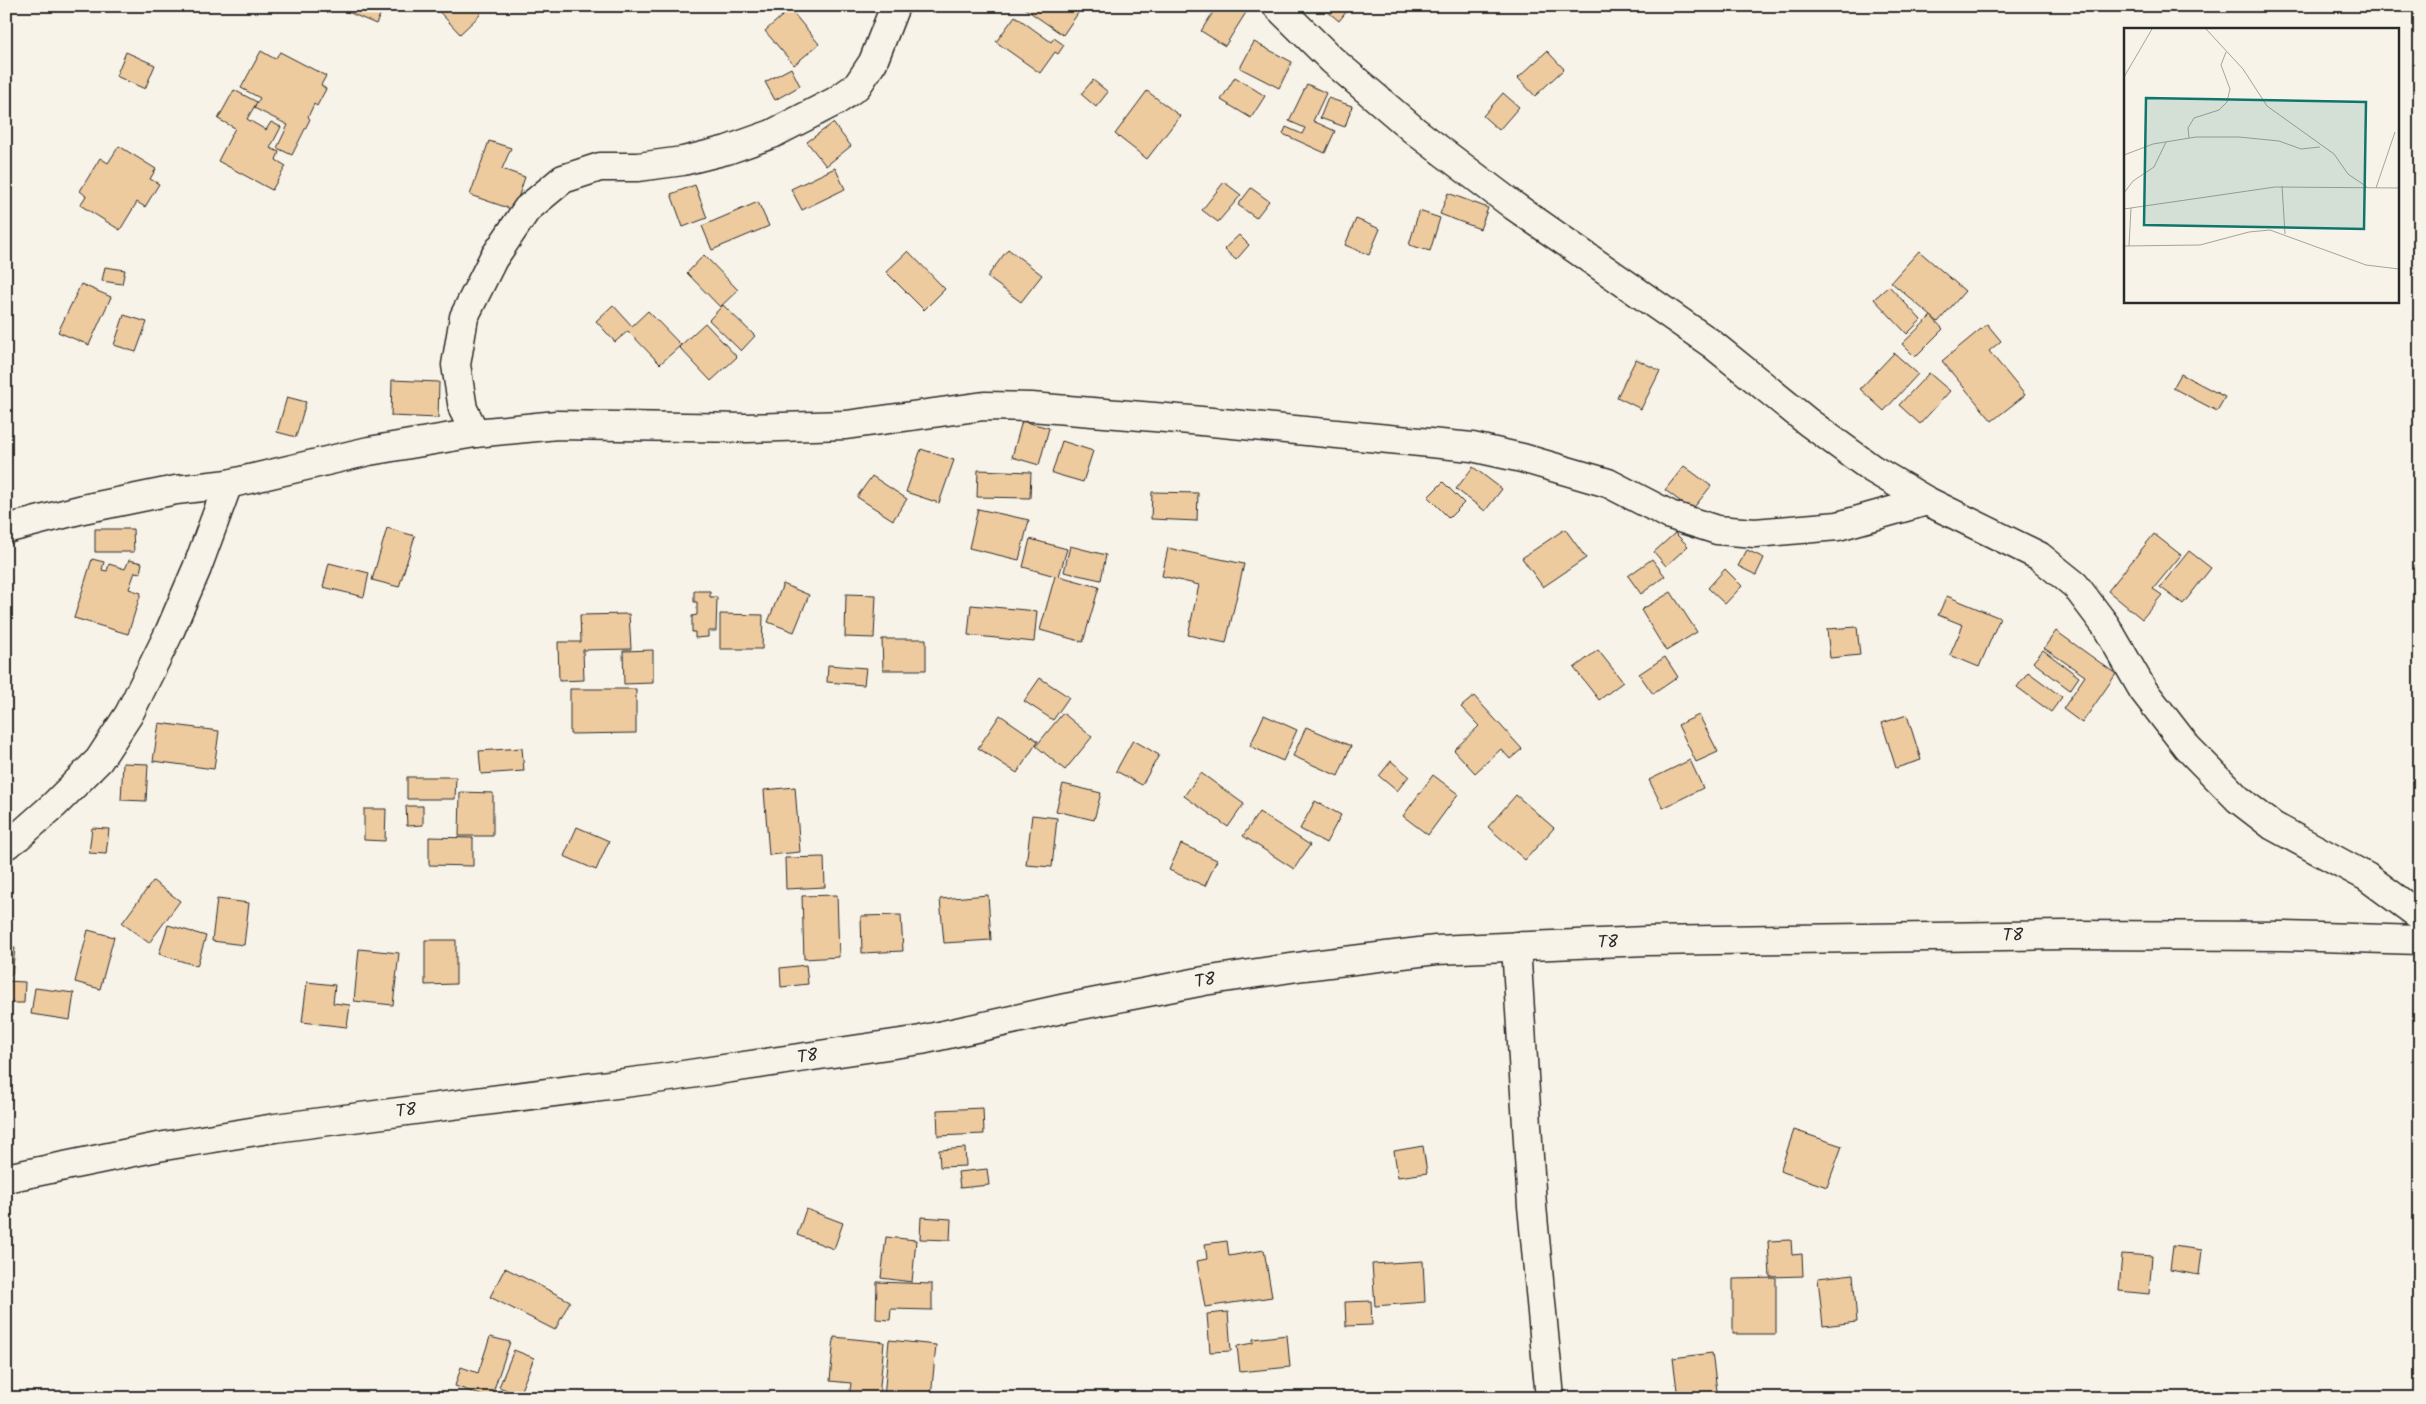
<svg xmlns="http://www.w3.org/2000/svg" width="2426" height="1404" font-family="Kalam,sans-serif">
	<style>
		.building { fill: #eeca9f; stroke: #2b2b2b }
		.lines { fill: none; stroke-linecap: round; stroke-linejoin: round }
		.minor-casing { stroke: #2b2b2b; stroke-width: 31 }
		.tertiary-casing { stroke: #2b2b2b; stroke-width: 31 }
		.minor { stroke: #f7f3e8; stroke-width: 28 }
		.tertiary { stroke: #f7f3e8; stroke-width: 28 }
		.labels { text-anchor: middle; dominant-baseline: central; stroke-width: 4; stroke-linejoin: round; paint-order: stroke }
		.street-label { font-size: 18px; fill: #2b2b2b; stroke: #f7f3e8 }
		.inset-road { fill: none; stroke: #a5a39c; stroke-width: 1 }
		.view { fill: #0f766e; fill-opacity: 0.15; stroke: #0f766e; stroke-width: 2.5 }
		.inset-edge { fill: none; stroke: #2b2b2b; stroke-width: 2.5 }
	</style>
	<rect width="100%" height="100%" fill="#f7f3e8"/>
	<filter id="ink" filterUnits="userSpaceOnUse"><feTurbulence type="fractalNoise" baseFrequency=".02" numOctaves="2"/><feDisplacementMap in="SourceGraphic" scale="10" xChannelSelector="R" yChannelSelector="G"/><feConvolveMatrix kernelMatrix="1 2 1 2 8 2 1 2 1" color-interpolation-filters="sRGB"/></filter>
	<g filter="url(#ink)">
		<!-- building -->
		<g class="building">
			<path d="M351 6H384L376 24 348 12Z"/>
			<path d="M434 6H473L481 14 460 34Z"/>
			<path d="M1021 6H1083L1063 35Z"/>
			<path d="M1217 6H1250L1225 46 1201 31Z"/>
			<path d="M1321 6H1351L1339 21Z"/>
			<path d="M790 9 819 44 794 65 765 31Z"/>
			<path d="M1015 16 1051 42 1054 38 1064 45 1058 54 1055 52 1040 73 996 42Z"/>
			<path d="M1254 42 1292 62 1279 88 1240 68Z"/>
			<path d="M261 51 275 59 280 52 326 76 321 85 326 89 317 106 314 104 308 117 310 119 292 155 277 148 288 125 254 108 260 98 241 88Z"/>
			<path d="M1547 51 1564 69 1535 96 1518 78Z"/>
			<path d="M126 52 155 65 145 89 116 76Z"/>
			<path d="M791 68 800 86 775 100 765 82Z"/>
			<path d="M1235 77 1265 96 1251 118 1221 100Z"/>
			<path d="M1093 80 1108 92 1096 107 1081 94Z"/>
			<path d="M1307 84 1326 93 1313 121 1335 131 1325 153 1283 134 1286 127 1302 134 1305 128 1289 121Z"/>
			<path d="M234 90 257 102 247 119 266 130 271 122 281 127 270 148 279 152 276 160 286 166 272 190 218 161 235 128 218 119Z"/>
			<path d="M1147 91 1180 116 1147 159 1115 134Z"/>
			<path d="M1503 93 1519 107 1499 130 1483 116Z"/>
			<path d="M1328 98 1352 106 1345 127 1320 118Z"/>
			<path d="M833 123 851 146 826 166 807 142Z"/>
			<path d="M489 141 511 148 502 169 525 177 514 210 470 195Z"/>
			<path d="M119 146 156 169 150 179 159 184 145 207 137 202 120 230 80 205 86 196 80 191 100 158 108 163Z"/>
			<path d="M835 168 845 189 802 210 791 189Z"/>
			<path d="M1224 182 1241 195 1218 222 1202 210Z"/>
			<path d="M695 185 707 218 683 227 671 194Z"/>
			<path d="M1251 188 1269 201 1256 218 1238 205Z"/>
			<path d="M1448 193 1488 208 1480 229 1440 214Z"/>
			<path d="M758 202 769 226 712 250 702 226Z"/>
			<path d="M1419 211 1440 218 1430 251 1409 245Z"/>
			<path d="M1356 219 1380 229 1369 255 1345 245Z"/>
			<path d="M1239 235 1249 245 1236 260 1224 249Z"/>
			<path d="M1008 249 1042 275 1021 302 987 277Z"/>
			<path d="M908 251 945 289 924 310 886 272Z"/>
			<path d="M1919 251 1965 291 1938 322 1891 282Z"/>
			<path d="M704 255 738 290 720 307 687 273Z"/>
			<path d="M105 267 125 270 122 284 102 281Z"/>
			<path d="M81 284 111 297 89 345 58 332Z"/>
			<path d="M1889 286 1921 320 1907 334 1874 299Z"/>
			<path d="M613 305 632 326 648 311 681 345 660 364 628 331 615 342 596 321Z"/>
			<path d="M723 305 755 336 741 351 709 320Z"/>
			<path d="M124 315 147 322 136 352 114 345Z"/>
			<path d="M1931 316 1943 329 1915 357 1902 344Z"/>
			<path d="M705 323 737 357 711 381 679 347Z"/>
			<path d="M1987 324 2001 341 1989 351 2025 395 1992 421 1942 361Z"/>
			<path d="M1894 353 1918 374 1884 411 1860 389Z"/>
			<path d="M1636 359 1660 371 1641 409 1617 397Z"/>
			<path d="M1929 373 1950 391 1920 424 1899 405Z"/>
			<path d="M2181 374 2225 397 2217 411 2173 388Z"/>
			<path d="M392 380 439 382 438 418 391 416Z"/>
			<path d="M287 397 306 402 296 437 277 432Z"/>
			<path d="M1022 421 1049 428 1039 465 1012 457Z"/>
			<path d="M1062 441 1093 451 1083 482 1052 473Z"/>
			<path d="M921 449 954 460 939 503 906 492Z"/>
			<path d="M1684 466 1711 486 1692 510 1665 490Z"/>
			<path d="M1473 467 1502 489 1485 511 1456 489Z"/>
			<path d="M978 470 1031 472 1030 498 977 497Z"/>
			<path d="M872 476 907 499 893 520 857 497Z"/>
			<path d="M1443 482 1464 503 1449 518 1428 497Z"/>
			<path d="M1152 492 1198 493 1197 521 1151 519Z"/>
			<path d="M978 509 1029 520 1019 560 969 548Z"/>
			<path d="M387 528 415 536 399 587 372 580Z"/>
			<path d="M95 529H133L134 552H95Z"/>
			<path d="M1565 529 1586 558 1543 587 1522 558Z"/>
			<path d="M1675 533 1688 546 1666 566 1654 552Z"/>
			<path d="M2154 534 2181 555 2153 589 2162 595 2142 619 2108 591Z"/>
			<path d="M1030 539 1067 549 1059 576 1099 587 1083 642 1040 630 1055 576 1023 567Z"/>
			<path d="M1070 546 1106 555 1101 580 1064 572Z"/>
			<path d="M1168 548 1244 564 1226 643 1188 635 1199 585 1162 576Z"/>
			<path d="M1747 550 1764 558 1756 575 1738 566Z"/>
			<path d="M2189 551 2211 568 2183 604 2160 587Z"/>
			<path d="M92 559 104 562 102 570 107 571 109 564 125 569 129 560 142 563 140 573 135 572 129 589 141 593 128 634 74 618Z"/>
			<path d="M1652 559 1665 576 1641 594 1628 576Z"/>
			<path d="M329 563 369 573 364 597 323 587Z"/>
			<path d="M1725 569 1742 586 1725 604 1708 588Z"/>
			<path d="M783 584 809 595 794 632 768 622Z"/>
			<path d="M694 591H710V597H717L716 631H708V637L695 638V632H692V616L697 615V602H694Z"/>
			<path d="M1671 592 1697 632 1666 651 1641 610Z"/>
			<path d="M846 594 876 595 874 638 845 637Z"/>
			<path d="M1947 596 2000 618 1979 667 1950 655 1963 625 1938 615Z"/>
			<path d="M971 605 1037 611 1034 642 968 635Z"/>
			<path d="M629 614 631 649 583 650 584 680 559 681 558 642H581L580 615Z"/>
			<path d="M720 614 763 615 762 649H720Z"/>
			<path d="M1857 627 1860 655 1830 658 1827 629Z"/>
			<path d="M2056 631 2116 674 2082 723 2063 709 2085 676 2044 648Z"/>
			<path d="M882 639H926V670H883Z"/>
			<path d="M653 650V683L624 684 623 651Z"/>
			<path d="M1598 650 1623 682 1599 700 1574 668Z"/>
			<path d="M2043 650 2079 677 2070 690 2033 662Z"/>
			<path d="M1665 657 1678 677 1653 694 1639 674Z"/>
			<path d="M828 665 866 668 864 685 827 682Z"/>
			<path d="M2028 672 2062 697 2051 712 2017 687Z"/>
			<path d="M1040 678 1069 697 1053 720 1024 701Z"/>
			<path d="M570 689H636V733L570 734Z"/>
			<path d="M1474 696 1522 749 1510 759 1501 749 1475 773 1454 750 1479 726 1461 707Z"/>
			<path d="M1063 713 1092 737 1065 770 1036 746Z"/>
			<path d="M1000 715 1038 741 1017 773 978 748Z"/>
			<path d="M1264 715 1297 730 1283 761 1250 746Z"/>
			<path d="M1699 715 1718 752 1696 762 1678 725Z"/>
			<path d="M1907 715 1921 760 1896 768 1882 723Z"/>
			<path d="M159 723 219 731 214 769 153 761Z"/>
			<path d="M1306 727 1351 746 1338 776 1293 756Z"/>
			<path d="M1133 740 1159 755 1142 785 1116 771Z"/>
			<path d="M522 748 524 771 481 774 479 751Z"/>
			<path d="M1690 760 1703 788 1663 808 1649 780Z"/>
			<path d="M1391 761 1409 776 1397 791 1379 776Z"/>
			<path d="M123 763 148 764 146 801 121 800Z"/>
			<path d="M1201 773 1244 804 1228 827 1184 796Z"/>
			<path d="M1433 775 1458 794 1428 835 1403 816Z"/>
			<path d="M407 777H456L455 799H407Z"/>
			<path d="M1063 784 1101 793 1094 820 1056 811Z"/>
			<path d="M795 787 800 852 769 855 764 790Z"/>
			<path d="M460 792 493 793V836H459Z"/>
			<path d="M1516 795 1554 828 1525 860 1488 827Z"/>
			<path d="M1315 801 1341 815 1326 843 1300 829Z"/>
			<path d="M406 806H423V825L407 826Z"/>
			<path d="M364 809H386L385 841 364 840Z"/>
			<path d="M1259 812 1310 845 1294 869 1243 836Z"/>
			<path d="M1032 815 1057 818 1052 867 1026 865Z"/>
			<path d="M577 827 609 841 596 870 564 856Z"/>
			<path d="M92 828 109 829 106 854 89 853Z"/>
			<path d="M429 837 473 838V866L429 865Z"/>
			<path d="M1181 844 1217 860 1205 886 1169 870Z"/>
			<path d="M824 857 825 887 786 889 785 858Z"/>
			<path d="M153 881 180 901 149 943 122 923Z"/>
			<path d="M837 895 839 957 804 959 802 896Z"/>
			<path d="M988 895 991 940 944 943 940 899Z"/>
			<path d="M217 899 249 903 244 945 212 941Z"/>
			<path d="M901 915 903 951 862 953 861 916Z"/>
			<path d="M168 925 206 936 197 966 159 954Z"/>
			<path d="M88 930 114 937 100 989 75 982Z"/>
			<path d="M425 940H456V984L425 985Z"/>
			<path d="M6 947 15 948 12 975H6Z"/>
			<path d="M359 949 399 953 393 1005 354 1001Z"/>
			<path d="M806 965 808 984 781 987 780 968Z"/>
			<path d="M6 981 25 982 24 1003H8V1011Z"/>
			<path d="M307 982 335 985 333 1003 350 1005 347 1027 302 1022Z"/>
			<path d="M35 988 74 993 70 1020 31 1014Z"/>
			<path d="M983 1108 984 1134 938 1136 937 1110Z"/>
			<path d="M1794 1130 1842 1146 1827 1187 1780 1171Z"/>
			<path d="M1423 1146 1427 1173 1398 1177 1394 1151Z"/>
			<path d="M965 1148 966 1166 940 1167 939 1150Z"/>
			<path d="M987 1169 989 1185 960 1188 958 1172Z"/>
			<path d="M806 1209 843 1223 834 1249 797 1235Z"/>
			<path d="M921 1217 951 1219 950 1240 920 1239Z"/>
			<path d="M886 1237 916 1240 912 1282 881 1278Z"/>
			<path d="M1791 1240 1792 1255 1802 1254 1803 1276 1770 1277 1768 1241Z"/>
			<path d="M1227 1241 1229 1256 1264 1250 1272 1297 1205 1307 1197 1261 1207 1259 1205 1244Z"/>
			<path d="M2173 1246 2202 1250 2199 1275 2170 1270Z"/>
			<path d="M2122 1254 2152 1256 2149 1294 2119 1291Z"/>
			<path d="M1423 1261 1425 1302 1375 1306 1372 1264Z"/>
			<path d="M505 1268 570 1301 555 1330 490 1297Z"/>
			<path d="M1853 1274 1857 1322 1823 1326 1818 1278Z"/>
			<path d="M1776 1278V1334H1733V1279Z"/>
			<path d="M877 1282 932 1284V1310L891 1309 890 1320 876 1319Z"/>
			<path d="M1371 1301 1372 1325 1346 1326 1345 1302Z"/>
			<path d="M1228 1312 1231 1351 1210 1352 1207 1314Z"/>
			<path d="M1287 1335 1290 1367 1240 1372 1237 1346 1253 1343V1339Z"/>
			<path d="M490 1337 510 1342 491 1398H489L455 1386 461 1367 478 1373Z"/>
			<path d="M834 1337 884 1342 879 1398H849L851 1383 830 1381Z"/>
			<path d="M889 1340 936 1345 931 1398H884Z"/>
			<path d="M514 1350 534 1358 519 1395 499 1387Z"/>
			<path d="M1712 1353 1718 1398H1678L1673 1358Z"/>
		</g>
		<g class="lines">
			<!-- minor casing -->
			<g class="minor-casing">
				<g id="minor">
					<path d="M1277 6 1332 60 1415 131 1514 206 1712 344 1808 422 1871 468 1927 501 2039 556 2075 585 2106 626 2143 690 2187 747 2238 799 2273 826 2367 877 2420 916"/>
					<path d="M475 433 463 409 456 365 464 317 493 259 527 209 563 179 600 167H638L683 161 727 150 772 134 836 101 857 86 873 62 895 6"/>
					<path d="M6 529 83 509 176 490 228 484 369 451 475 433 557 425 747 428 846 425 984 406 1031 407 1191 420 1472 447 1522 458 1608 483 1670 515 1717 530 1755 533 1838 526 1927 501"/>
					<path d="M6 845 19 836 54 805 99 760 129 714 169 633 197 568 228 484"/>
					<path d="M1516 946 1532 1206 1550 1398"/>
				</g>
			</g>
			<!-- tertiary casing -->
			<g class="tertiary-casing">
				<g id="tertiary">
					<path id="s1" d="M6 1178 158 1147 275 1128 663 1078 921 1040 1066 1008 1204 981 1304 966 1436 950 1646 941 2068 935 2285 936 2420 940"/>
				</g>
			</g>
			<!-- minor -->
			<use href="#minor" class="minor"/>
			<!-- tertiary -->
			<use href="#tertiary" class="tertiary"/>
		</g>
	</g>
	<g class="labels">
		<!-- street labels -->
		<g class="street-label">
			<text stroke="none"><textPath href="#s1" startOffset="2026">T8</textPath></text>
			<text stroke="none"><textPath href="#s1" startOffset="1621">T8</textPath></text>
			<text stroke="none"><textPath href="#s1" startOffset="1216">T8</textPath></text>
			<text stroke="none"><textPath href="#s1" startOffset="811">T8</textPath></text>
			<text stroke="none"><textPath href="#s1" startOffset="406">T8</textPath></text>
		</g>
	</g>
	<!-- overview -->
	<g transform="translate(2124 28)">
		<rect width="275" height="275" fill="#f7f3e8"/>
		<path class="inset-road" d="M82 1 119 41 143 78 210 126 224 146 243 159M0 49 28 1M65 110 64 100 70 90 95 82 103 74 106 61 97 37 102 24M0 127 29 116 72 109H115L155 113 177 121 196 119M158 158 161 206M252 160 271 104M0 165 9 153 30 139 42 114M0 181 151 159 275 160M0 218 76 217 125 204 146 202 242 237 275 241M5 218 7 180"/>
		<path class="view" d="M22 70 242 74 240 201 20 197Z"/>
		<rect width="275" height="275" class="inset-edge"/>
	</g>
	<!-- margin -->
	<rect width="2426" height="1404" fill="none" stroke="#f7f3e8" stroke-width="25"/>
	<rect x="12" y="12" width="2401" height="1379" fill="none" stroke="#2b2b2b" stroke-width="2" filter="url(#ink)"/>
</svg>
